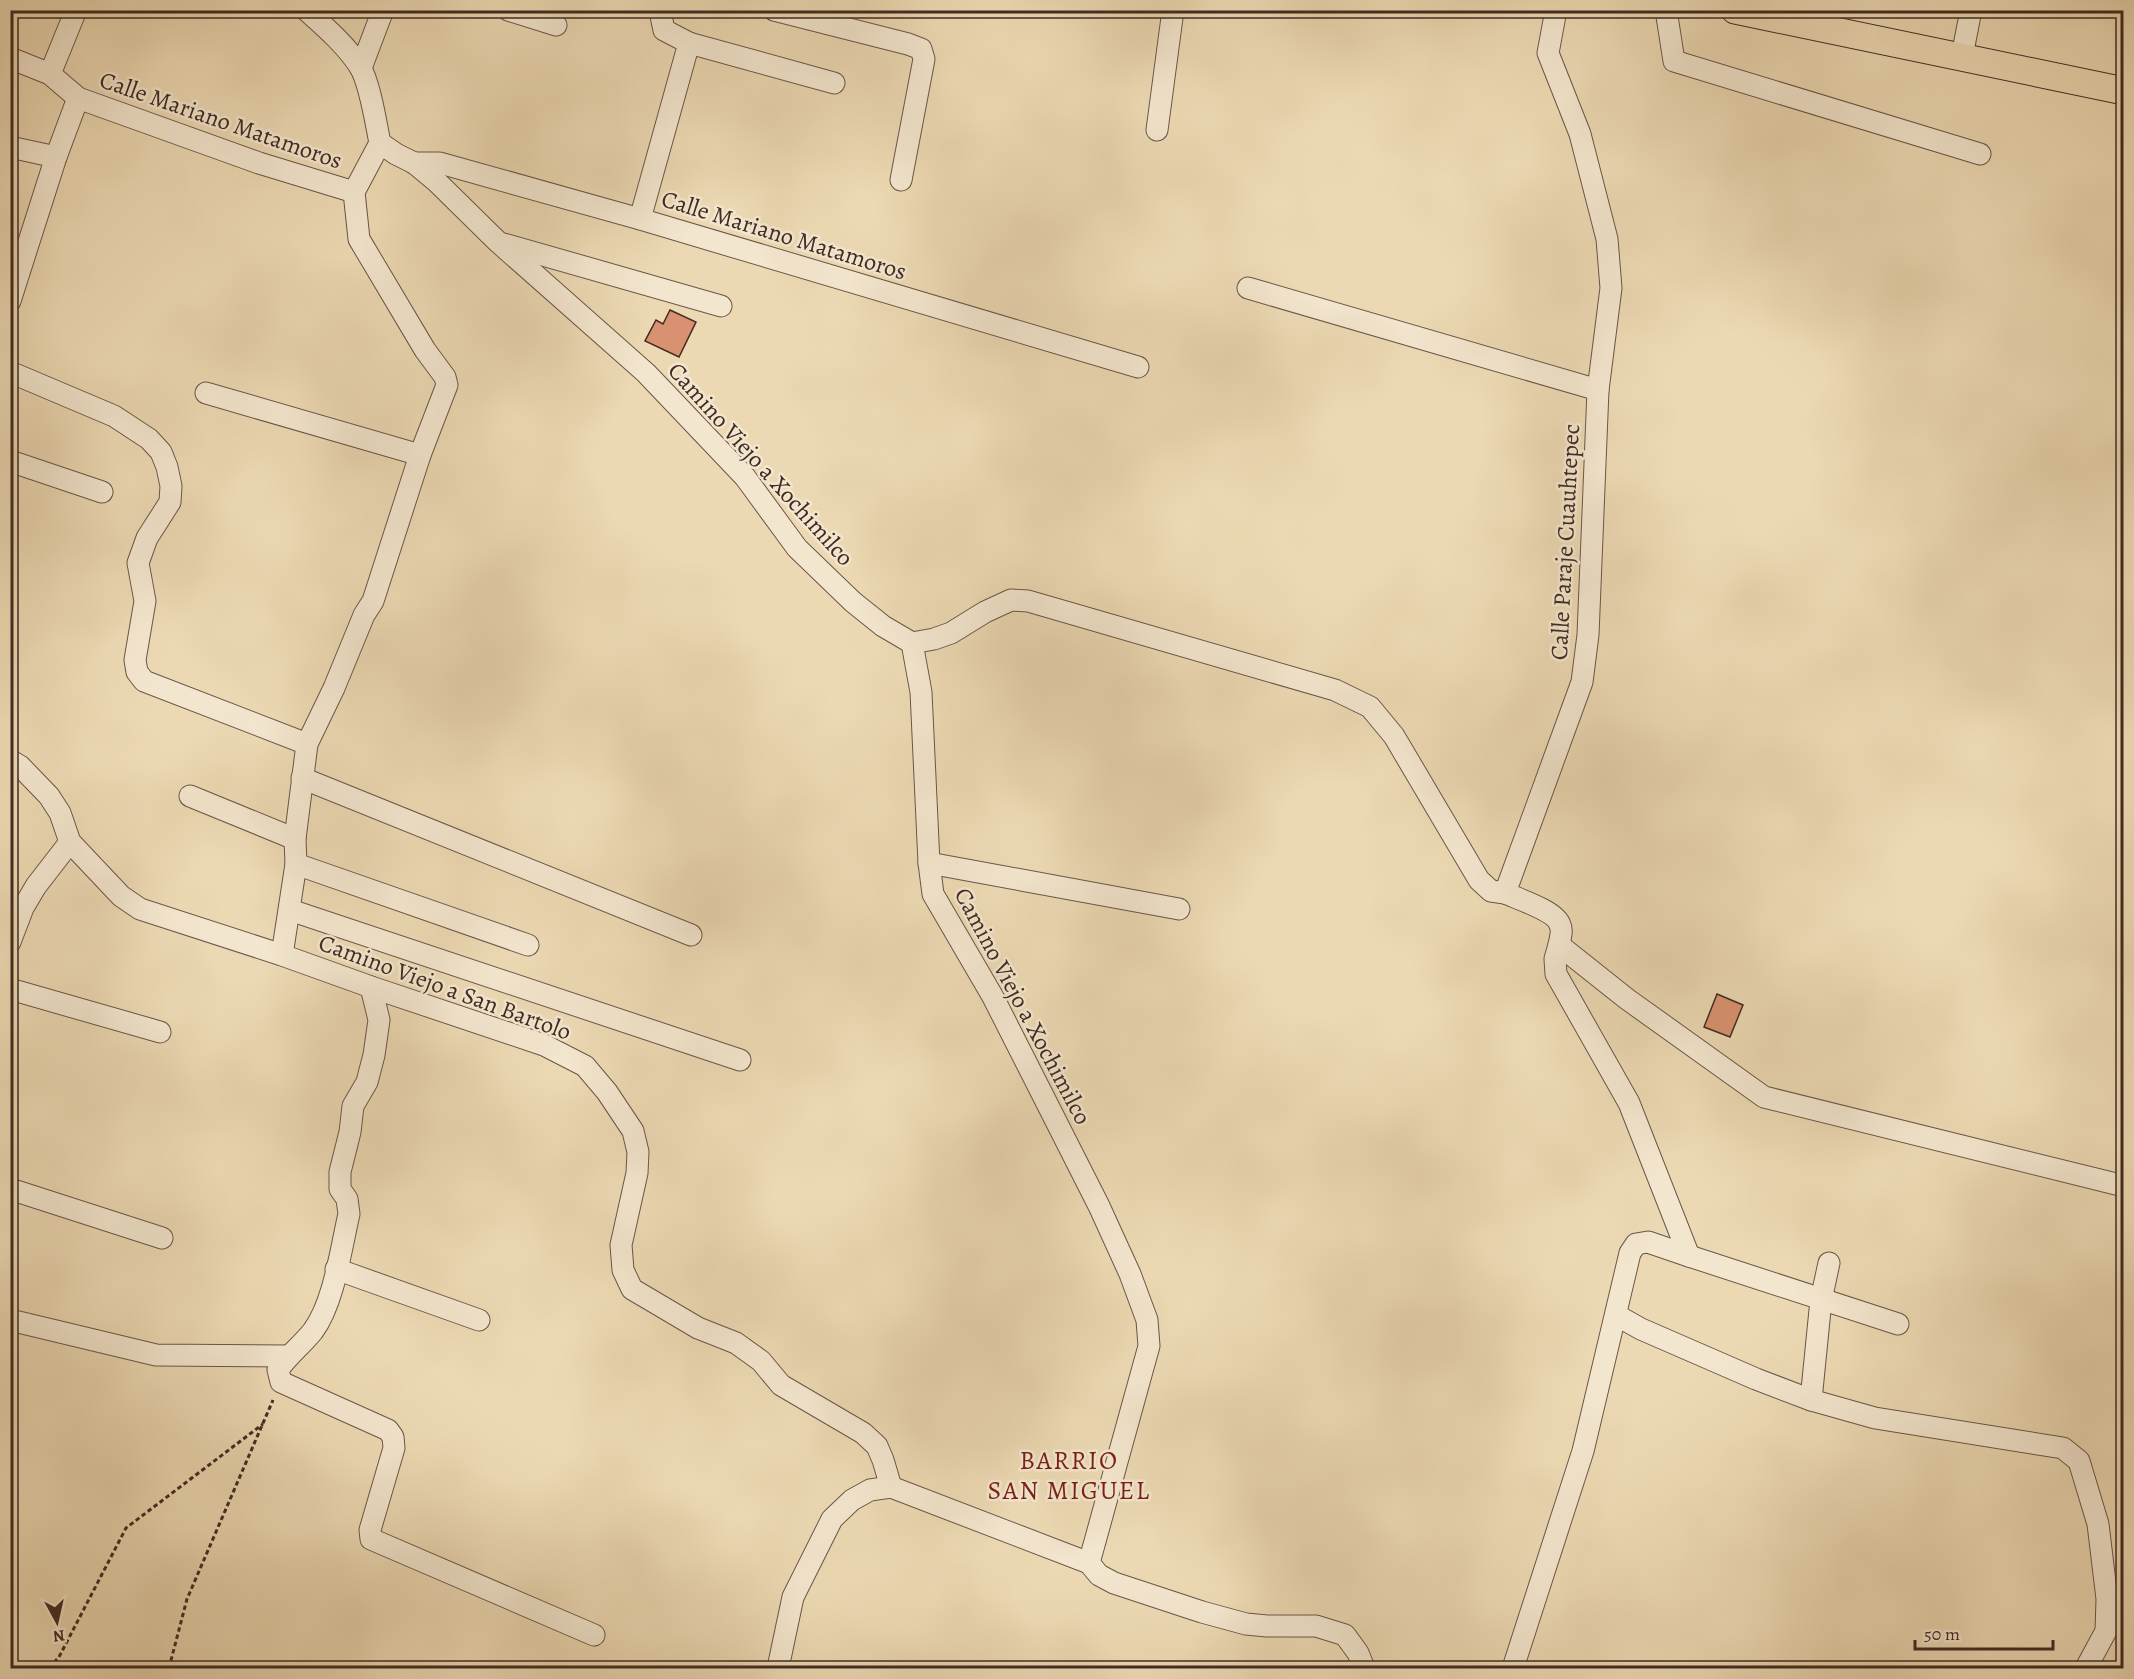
<svg xmlns="http://www.w3.org/2000/svg" width="2134" height="1679" font-family="Alegreya,serif">
	<style>
		.building { fill: #d99271; stroke: #402b23; stroke-width: 1.5 }
		.lines { fill: none; stroke-linecap: round; stroke-linejoin: round }
		.minor-casing { stroke: #6b5647; stroke-width: 23 }
		.major-casing { stroke: #402b23; stroke-width: 29 }
		.path { stroke: #402b23; stroke-width: 3; stroke-dasharray: 4.5 3; stroke-linecap: butt }
		.minor { stroke: #f3e6ce; stroke-width: 21 }
		.major { stroke: #ecd9b3; stroke-width: 27 }
		.labels { text-anchor: middle; dominant-baseline: central; stroke-width: 5; stroke-linejoin: round; paint-order: stroke }
		.street-label { font-size: 24px; fill: #402b23; stroke: #f3e6ce }
		.neighbourhood-label { font-size: 26px; letter-spacing: 1.5px; fill: #7a1f14; stroke: #f3e6ce }
	</style>
	<rect width="100%" height="100%" fill="#ecd9b3"/>
	<filter id="stains"><feTurbulence type="fractalNoise" baseFrequency=".00333" numOctaves="4"/><feColorMatrix values="0 0 0 0 .2 0 0 0 0 .09 0 0 0 0 .02 0 0 0 .5 -.17"/></filter>
	<radialGradient id="worn" r=".72"><stop offset=".6" stop-color="#630" stop-opacity="0"/><stop offset="1" stop-color="#630" stop-opacity=".3"/></radialGradient>
	<!-- building -->
	<g class="building">
		<path d="M670 310 696 322 679 357 645 341 656 320 663 324Z"/>
		<path d="M1717 994 1743 1005 1730 1037 1704 1027Z"/>
	</g>
	<g class="lines">
		<!-- minor casing -->
		<g class="minor-casing">
			<g id="minor">
				<path d="M306 10C325 27 347 46 360 67 370 83 376 124 380 143"/>
				<path d="M508 10 556 25"/>
				<path d="M774 10 908 44 921 49 924 59 901 180"/>
				<path d="M1666 10 1674 61 1980 154"/>
				<path d="M689 43 834 83"/>
				<path d="M1962 56 1971 10"/>
				<path d="M10 58 50 74 78 98 259 163 354 192"/>
				<path d="M361 68 383 10"/>
				<path d="M50 74 76 10"/>
				<path d="M1157 130 1173 10"/>
				<path d="M380 143 396 154 414 163 437 182 498 242 646 373 745 477 797 548 853 602 883 626 912 643 921 692 929 863 933 894 993 997 1099 1206 1130 1274 1147 1320 1149 1346 1089 1563"/>
				<path d="M10 147 56 157"/>
				<path d="M414 163H440L640 219 1138 367"/>
				<path d="M640 219 689 43 664 30 661 16 663 10"/>
				<path d="M504 244 721 306"/>
				<path d="M1248 288 1598 390"/>
				<path d="M10 301 56 157 78 98"/>
				<path d="M10 372 114 416 149 439 161 452 167 467 171 486 170 502 147 538 138 563 145 601 135 660 137 672 144 681 307 744"/>
				<path d="M206 393 420 455"/>
				<path d="M10 461 102 492"/>
				<path d="M912 643 934 639 951 633 985 612 1011 600 1028 601 1335 690 1370 707 1394 736 1479 880 1491 891 1505 893 1582 682 1588 635 1598 390 1611 288 1607 239 1580 134 1548 53 1556 10"/>
				<path d="M10 760 20 766 49 796 60 813 70 842 121 896 140 909 282 955 371 987 544 1045 585 1066 607 1092 633 1131 638 1152 637 1173 621 1245 623 1270 632 1289 698 1328 736 1343 761 1361 781 1385 863 1433 877 1446 883 1460 891 1487"/>
				<path d="M302 778 691 935"/>
				<path d="M190 796 295 839"/>
				<path d="M929 863 1179 909"/>
				<path d="M296 864 528 945"/>
				<path d="M1505 893C1518 899 1556 911 1560 925 1563 931 1560 938 1559 945"/>
				<path d="M290 910 740 1060"/>
				<path d="M10 942 23 908 36 886 70 842"/>
				<path d="M282 955 296 864 295 839 307 744 334 688 364 615 373 601 420 455 447 385 445 377 425 350 359 239 354 192 380 143"/>
				<path d="M371 987 379 1020 374 1055 367 1082 353 1106 350 1132 340 1172V1189L347 1199 349 1214C341 1248 334 1303 313 1331 302 1345 288 1355 278 1370L281 1382 388 1430 393 1437 394 1448 370 1530 371 1539 594 1635"/>
				<path d="M10 989 160 1032"/>
				<path d="M10 1189 162 1238"/>
				<path d="M1689 1256 1898 1324"/>
				<path d="M336 1269 479 1320"/>
				<path d="M1616 1315 1641 1329 1756 1379 1811 1400 1875 1418 2063 1448 2079 1461 2098 1524 2107 1599 2106 1631 2086 1668"/>
				<path d="M10 1320 156 1355 288 1356"/>
				<path d="M1811 1400 1821 1300 1829 1263"/>
				<path d="M778 1668 793 1597 832 1519 852 1500 870 1490 891 1487 1089 1563 1099 1575 1114 1583 1202 1612 1246 1624 1267 1626H1316L1345 1635 1358 1653 1364 1668"/>
				<path d="M1513 1668 1583 1451 1630 1253 1636 1244 1648 1242 1689 1256 1629 1103 1556 974 1555 959 1559 945 1627 999 1764 1097 2124 1186"/>
			</g>
		</g>
		<!-- major casing -->
		<g class="major-casing">
			<path id="major" d="M1735 10 2124 91"/>
		</g>
		<!-- path -->
		<g class="path">
			<path d="M49 1668 59 1657 126 1528 263 1424"/>
			<path d="M169 1668 187 1599 273 1400"/>
		</g>
		<!-- minor -->
		<use href="#minor" class="minor"/>
		<!-- major -->
		<use href="#major" class="major"/>
	</g>
	<g class="labels">
		<!-- street labels -->
		<g class="street-label">
			<text transform="translate(221 120) rotate(19)">Calle Mariano Matamoros</text>
			<text transform="translate(784 235) rotate(17)">Calle Mariano Matamoros</text>
			<text transform="translate(761 464) rotate(48)">Camino Viejo a Xochimilco</text>
			<text transform="translate(1565 542) rotate(-87)">Calle Paraje Cuauhtepec</text>
			<text transform="translate(445 987) rotate(20)">Camino Viejo a San Bartolo</text>
			<text transform="translate(1023 1006) rotate(62)">Camino Viejo a Xochimilco</text>
		</g>
		<!-- neighbourhood labels -->
		<g class="neighbourhood-label">
			<text x="1069" y="1460">BARRIO<tspan x="1069" dy="30">SAN MIGUEL</tspan></text>
		</g>
	</g>
	<!-- margin -->
	<rect width="2134" height="1679" fill="none" stroke="#ecd9b3" stroke-width="36"/>
	<rect x="12" y="12" width="2110" height="1655" fill="none" stroke="#402b23" stroke-width="3"/>
	<rect x="18" y="18" width="2098" height="1643" fill="none" stroke="#402b23" stroke-width="1.5"/>
	<!-- north arrow -->
	<g transform="translate(57 1622) rotate(172)" stroke="#f3e6ce" stroke-width="4.5" paint-order="stroke">
	<path d="M0-4.5L10 22L0 15L-10 22Z" fill="#402b23"/>
	<text y="-9" font-size="16" font-weight="bold" text-anchor="middle" fill="#402b23">N</text>
	</g>
	<!-- scale -->
	<path d="M1915 1640v9h138v-9" fill="none" stroke="#402b23" stroke-width="3"/>
	<text x="1924" y="1640" font-size="18" fill="#402b23" stroke="#f3e6ce" stroke-width="4.5" paint-order="stroke">50 m</text>
	<rect width="100%" height="100%" filter="url(#stains)"/>
	<rect width="100%" height="100%" fill="url(#worn)"/>
</svg>
